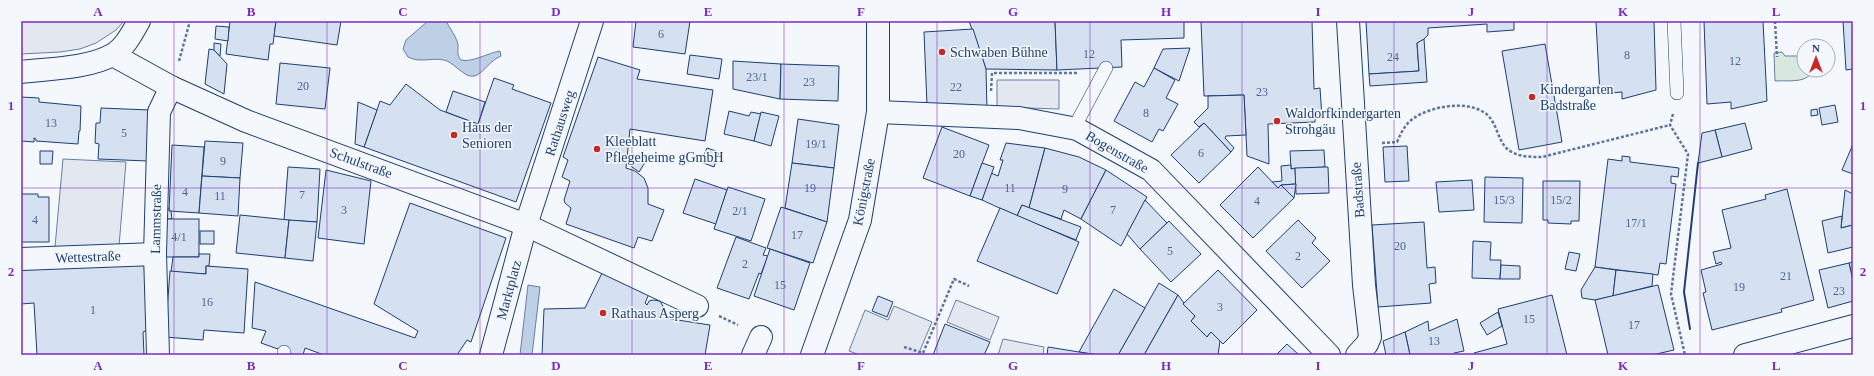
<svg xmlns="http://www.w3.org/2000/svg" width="1874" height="376" font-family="'Times New Roman',serif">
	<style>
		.green { fill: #d7e8df; stroke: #687fa3 }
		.parking { fill: #e3e8f0; stroke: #687fa3 }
		.water { fill: #bed0e5; stroke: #687fa3 }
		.building { fill: #d5e0f0; stroke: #1d3f73 }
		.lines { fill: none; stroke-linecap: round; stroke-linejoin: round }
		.lane-casing { stroke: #1d3f73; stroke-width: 14 }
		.street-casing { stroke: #1d3f73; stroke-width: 24 }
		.secondary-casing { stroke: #1d3f73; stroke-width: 24 }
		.path { stroke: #5e769c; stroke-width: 2.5; stroke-dasharray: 3 2; stroke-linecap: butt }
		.lane { stroke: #f4f7fb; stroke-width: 13 }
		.street { stroke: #f4f7fb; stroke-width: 22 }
		.secondary { stroke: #f4f7fb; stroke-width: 22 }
		.wall { stroke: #1d3f73; stroke-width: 2 }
		.grid { fill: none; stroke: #7b2cbf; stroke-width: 1; stroke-opacity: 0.55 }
		.poi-dot { fill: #c62828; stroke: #f4f7fb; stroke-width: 1.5 }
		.labels { text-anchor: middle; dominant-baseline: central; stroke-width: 3; stroke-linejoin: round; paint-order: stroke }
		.number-label { font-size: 12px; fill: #4b6792 }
		.poi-label { font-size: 14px; fill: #1d3f73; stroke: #f4f7fb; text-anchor: start }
		.street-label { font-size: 14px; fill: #1d3f73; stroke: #f4f7fb }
		.neatline { fill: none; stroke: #7b2cbf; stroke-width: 1.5 }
		.grid-label { font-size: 13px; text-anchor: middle; font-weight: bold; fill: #7b2cbf }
	</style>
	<rect width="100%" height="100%" fill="#f4f7fb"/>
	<!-- green -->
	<path class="green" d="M1782 52 1785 56H1804V70H1814C1806 84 1790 80 1775 81L1774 53Z"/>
	<!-- parking -->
	<g class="parking">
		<path d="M21 21H124L116 30 96 43 80 49 60 52 21 54Z"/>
		<path d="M997 80H1059V109L997 107Z"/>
		<path d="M63 159 126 162 119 246 55 247Z"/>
		<path d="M956 300 999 317 990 340 947 322Z"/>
		<path d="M894 306 932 322 918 355H860L849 351 865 310 888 320Z"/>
		<path d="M1003 339 1044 347 1043 355H998Z"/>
	</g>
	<!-- water -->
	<g class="water">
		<path d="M428 21H446C449 27 455 35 457 41 460 48 455 53 461 60 471 63 488 53 500 51L501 56C490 60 482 75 474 76 465 78 456 65 447 61 435 56 421 64 408 57L403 49 406 40Z"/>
		<path d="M528 285 540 287 532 355H520Z"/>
	</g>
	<!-- building -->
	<g class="building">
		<path d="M230 21H276L273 44H270L268 60 226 54Z"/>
		<path d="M276 21H341L337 45 274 36Z"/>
		<path d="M636 21H690L685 54 633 47Z"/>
		<path d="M969 21H1055L1057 70 986 69Z"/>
		<path d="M1055 21H1184V38L1121 40 1122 67 1057 70Z"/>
		<path d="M1201 21H1312L1314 89 1320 88 1322 118H1315V122L1268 124 1269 164 1247 156 1244 95 1204 96Z"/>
		<path d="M1366 21H1514V30L1487 32V24L1428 28V35L1422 41 1417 43 1419 71 1369 74Z"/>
		<path d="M1596 21H1654L1656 90 1622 99V92L1600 94Z"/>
		<path d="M1704 21H1763L1767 101 1731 109V102L1707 104Z"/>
		<path d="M1843 21H1853V69L1846 70Z"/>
		<path d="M216 26 229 27 228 41 215 39Z"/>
		<path d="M973 29 986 69 987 111 927 105 924 32Z"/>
		<path d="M1424 39 1427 82 1370 86 1369 74 1419 71 1417 43Z"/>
		<path d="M214 43 221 44 220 56 214 50Z"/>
		<path d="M1545 44 1562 142 1519 150 1502 51Z"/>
		<path d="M1190 48 1179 81 1154 68 1163 49Z"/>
		<path d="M209 49 214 50 227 64 224 94 205 84Z"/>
		<path d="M690 55 722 59 719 79 687 74Z"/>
		<path d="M598 57 640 70 637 79 713 90 705 141 630 129 626 168 635 171 644 178 648 188V204L664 210 652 241 638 237 634 248 566 224 571 208 565 203 564 200 570 181 562 177 568 160 563 157Z"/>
		<path d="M733 61 781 64 780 99 733 89Z"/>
		<path d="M280 63 330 68 325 109 276 104Z"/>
		<path d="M781 64 839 66 838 101 780 99Z"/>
		<path d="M1154 68 1175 80 1166 98 1178 104 1163 131 1159 129 1152 142 1114 121 1135 82 1144 87Z"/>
		<path d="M494 78 514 85 512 89 551 103 516 202 364 147 380 101 390 105 406 84 440 110 478 124Z"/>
		<path d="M453 91 485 102 478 124 446 112Z"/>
		<path d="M1244 95 1246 135 1226 136 1225 138 1234 148 1231 152 1204 123 1199 127 1194 122 1208 108V96Z"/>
		<path d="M21 97 39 98V102L81 106 80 131H79L78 144 36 141V139L34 138V142L21 141Z"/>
		<path d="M358 102 377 110 364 147 355 144Z"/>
		<path d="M1835 105 1838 122 1822 125 1819 108Z"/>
		<path d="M101 108 150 110 148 161 98 159 99 144 95 143 96 123H100Z"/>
		<path d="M1817 109 1818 115 1811 116V110Z"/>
		<path d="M729 111 749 116 751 112 761 114 754 141 724 134Z"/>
		<path d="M761 112 779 116 771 146 754 141Z"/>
		<path d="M798 119 839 125 834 168 792 163Z"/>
		<path d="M1204 123 1231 152 1199 183 1171 155Z"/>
		<path d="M1745 123 1752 149 1722 157 1715 130Z"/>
		<path d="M942 127 989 145 970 196 923 178Z"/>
		<path d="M1715 130 1722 157 1698 163 1702 133Z"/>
		<path d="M205 141 243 143 240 178 202 176Z"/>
		<path d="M1006 143 1045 148 1029 208 1022 205 1017 216 982 200 991 173 998 176 1003 160H1000Z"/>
		<path d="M1853 144V174L1842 170Z"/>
		<path d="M172 145 204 147 199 213 169 211Z"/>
		<path d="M1407 146 1409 181 1385 182 1383 147Z"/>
		<path d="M707 148 719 152 714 167 701 162Z"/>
		<path d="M1045 148 1079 157 1106 170 1081 219 1064 210 1061 219 1029 208Z"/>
		<path d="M1324 150 1325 167 1291 169 1290 151Z"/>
		<path d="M40 151H53L52 164H40Z"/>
		<path d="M635 155 646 161 639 172 628 164Z"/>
		<path d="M1622 156 1630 157V162L1679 168 1678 177 1671 176V183L1676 184 1666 264 1660 263 1658 275 1595 267 1608 159 1622 161Z"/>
		<path d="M792 163 834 168 827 222 785 208Z"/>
		<path d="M982 163 994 167 982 200 970 196Z"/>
		<path d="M1291 165V169L1295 168 1296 184 1281 185 1278 188 1272 182 1282 181 1281 166Z"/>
		<path d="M288 167 320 169 317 222 284 220Z"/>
		<path d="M1258 167 1278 188 1281 185 1294 198 1253 238 1220 205Z"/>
		<path d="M1325 167H1328L1329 193 1296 194 1295 168Z"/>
		<path d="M326 170 371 181 364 244 318 238Z"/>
		<path d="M1106 170 1147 197 1121 246 1081 219Z"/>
		<path d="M202 176 240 178 238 216 199 213Z"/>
		<path d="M1485 177 1523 178 1522 223 1484 222Z"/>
		<path d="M695 179 727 190 716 224 683 213Z"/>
		<path d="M1472 180 1474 210 1439 212 1436 182Z"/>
		<path d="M1543 181H1580L1579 221H1571V224L1548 223V220H1543Z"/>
		<path d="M1296 184 1294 198 1281 185Z"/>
		<path d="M728 187 765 199 751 241 714 229Z"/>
		<path d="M1787 189 1814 300 1781 309 1782 312 1712 330 1703 293 1706 292 1701 270 1722 264 1721 262 1716 264 1713 252 1731 248 1722 210 1766 199 1765 195Z"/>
		<path d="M1845 190 1853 194V225L1841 228Z"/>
		<path d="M21 194H38V197H49V242H21Z"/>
		<path d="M1145 200 1167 223 1140 249 1127 234Z"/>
		<path d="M410 203 506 238 471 342 467 340 457 355H324L305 348 303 355H295L261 343 266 331 252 328 255 282 415 338 418 331 374 304Z"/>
		<path d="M1022 205 1081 227 1076 240 1017 216Z"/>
		<path d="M781 207 827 222 813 263 767 248Z"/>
		<path d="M161 208H169V211H171L172 219H162Z"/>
		<path d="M1000 208 1079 242 1057 294 977 261Z"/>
		<path d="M240 215 289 220 285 258 236 253Z"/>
		<path d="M1842 216 1841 228 1853 225V247L1828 253 1822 221Z"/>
		<rect x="160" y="219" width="39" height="38"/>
		<path d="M289 220 317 222 313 261 285 258Z"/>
		<path d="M1298 220 1316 238 1312 243 1330 261 1302 288 1266 251Z"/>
		<path d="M1169 221 1201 254 1171 282 1140 249Z"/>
		<path d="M1424 222 1427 268 1435 267 1436 283 1429 284 1431 303 1378 307 1372 225Z"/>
		<rect x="200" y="231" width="14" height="13"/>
		<path d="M736 237 766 248 763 255 768 256 761 274 759 273 749 299 717 288Z"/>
		<path d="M1473 241 1491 242 1490 260H1501L1500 279 1472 278Z"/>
		<path d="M770 249 810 263 794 310 754 296Z"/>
		<path d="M1569 252 1580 254 1576 271 1565 269Z"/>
		<path d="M199 254H210L209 266H206V274L171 272 173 257H199Z"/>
		<path d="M147 259 148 330 143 332 144 355H37L34 303 21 304V265Z"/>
		<path d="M1853 262V281L1849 263Z"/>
		<path d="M1849 263 1853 281V301L1828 308 1819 270Z"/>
		<path d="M1501 265 1520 266V279H1500Z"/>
		<path d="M206 266 248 269 244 333 204 330 203 340 165 337 170 271 206 274Z"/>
		<path d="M1595 267 1616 270 1613 296 1595 300 1582 298 1581 290Z"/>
		<path d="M1218 270 1257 310 1223 344 1211 332 1207 337 1191 321 1195 316 1183 304Z"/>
		<path d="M1616 270 1653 274 1652 286 1613 296Z"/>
		<path d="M602 273 649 294 645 303 647 305 649 301 653 300 660 301 664 308 663 312 658 317 710 325 705 355H542L544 309 585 308Z"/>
		<path d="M1159 283 1178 295 1144 355H1118Z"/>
		<path d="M1658 285 1674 350 1652 355H1608L1595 300Z"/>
		<path d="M1114 289 1145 308 1118 355H1098L1079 352Z"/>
		<path d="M1178 295 1184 303 1183 304 1195 316 1191 321 1207 337 1211 332 1220 341 1218 355H1144Z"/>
		<path d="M1552 295 1567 355H1474V353L1507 344 1498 309Z"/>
		<path d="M878 296 893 302 887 317 872 311Z"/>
		<path d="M1498 312 1502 326 1487 335 1480 323Z"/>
		<path d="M1457 319 1464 351 1454 353 1455 355H1410L1405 332 1428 321 1429 331Z"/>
		<path d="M945 324 990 342 984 355H933Z"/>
		<path d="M1405 332 1410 355H1386L1383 341Z"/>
		<path d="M1287 344 1299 355H1276Z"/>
		<path d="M1048 347 1079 352 1098 355H1047Z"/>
	</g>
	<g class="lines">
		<!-- lane casing -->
		<g class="lane-casing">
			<g id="lane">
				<path d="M1674 21 1677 93"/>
				<path d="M1074 128 1106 68"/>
				<path d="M284 355V352"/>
			</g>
		</g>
		<!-- street casing -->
		<g class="street-casing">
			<g id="street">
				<path d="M1348 21 1364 285 1370 337 1367 344 1357 355"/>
				<path d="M113 55 171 87 246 121 526 225 697 306"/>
				<path d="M21 72C47 69 90 68 112 55 125 48 132 33 139 21"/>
				<path d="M878 112 1019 118 1077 129 1151 170 1329 355"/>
				<path d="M21 259 155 254"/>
				<path d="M158 355 155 254 159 112 171 87"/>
				<path d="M491 355 526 225 592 21"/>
				<path d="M753 355 761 337"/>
				<path d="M1745 355 1853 326"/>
			</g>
		</g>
		<!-- secondary casing -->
		<g class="secondary-casing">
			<path id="secondary" d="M812 355 860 220 878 112V21"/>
		</g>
		<!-- path -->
		<g class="path">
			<path d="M1775 21 1777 57"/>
			<path d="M179 61 190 21"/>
			<path d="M991 91 992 73H1078"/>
			<path d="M1673 114 1670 125 1688 154 1671 294 1685 355"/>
			<path d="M1382 143 1397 142C1401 133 1405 124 1414 118 1432 106 1466 100 1485 113 1498 122 1497 143 1510 151 1519 157 1531 157 1542 157L1670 125"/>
			<path d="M719 316 738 325"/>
			<path d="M904 347 923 353 954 279 969 286"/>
		</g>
		<!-- lane -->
		<use href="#lane" class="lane"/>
		<!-- street -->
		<use href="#street" class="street"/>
		<!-- secondary -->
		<use href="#secondary" class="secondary"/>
		<!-- wall -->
		<path class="wall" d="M1690 329 1684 292 1698 163"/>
	</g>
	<!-- grid -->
	<path class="grid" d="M174 21V355M327 21V355M480 21V355M632 21V355M784 21V355M937 21V355M1090 21V355M1242 21V355M1394 21V355M1547 21V355M1700 21V355M21 188H1853"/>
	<!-- markers -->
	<g class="poi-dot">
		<circle cx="942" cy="52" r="4"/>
		<circle cx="1532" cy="97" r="4"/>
		<circle cx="1277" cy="121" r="4"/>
		<circle cx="454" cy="135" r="4"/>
		<circle cx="597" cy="149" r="4"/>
		<circle cx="603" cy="313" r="4"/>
	</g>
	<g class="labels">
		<!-- number labels -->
		<g class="number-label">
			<text x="661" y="34">6</text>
			<text x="1089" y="54">12</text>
			<text x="1627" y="55">8</text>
			<text x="1393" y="57">24</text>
			<text x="1735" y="61">12</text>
			<text x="757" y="77">23/1</text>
			<text x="809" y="82">23</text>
			<text x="303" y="86">20</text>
			<text x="956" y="87">22</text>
			<text x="1262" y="92">23</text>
			<text x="1146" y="113">8</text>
			<text x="51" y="123">13</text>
			<text x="124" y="133">5</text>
			<text x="816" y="144">19/1</text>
			<text x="1201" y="153">6</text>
			<text x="959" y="154">20</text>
			<text x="223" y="161">9</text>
			<text x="810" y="188">19</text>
			<text x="1010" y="188">11</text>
			<text x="1065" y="189">9</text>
			<text x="185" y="192">4</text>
			<text x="302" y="195">7</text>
			<text x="220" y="196">11</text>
			<text x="1504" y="200">15/3</text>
			<text x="1561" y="200">15/2</text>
			<text x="1257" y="201">4</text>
			<text x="344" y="210">3</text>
			<text x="1113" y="210">7</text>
			<text x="740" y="211">2/1</text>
			<text x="35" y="220">4</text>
			<text x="1636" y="223">17/1</text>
			<text x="797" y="235">17</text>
			<text x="179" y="237">4/1</text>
			<text x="1400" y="246">20</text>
			<text x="1170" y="251">5</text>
			<text x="1298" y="256">2</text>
			<text x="745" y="264">2</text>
			<text x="1786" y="276">21</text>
			<text x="780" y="285">15</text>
			<text x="1739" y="287">19</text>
			<text x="1839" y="291">23</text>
			<text x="207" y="302">16</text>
			<text x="1220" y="307">3</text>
			<text x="93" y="310">1</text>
			<text x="1529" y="319">15</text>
			<text x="1634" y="325">17</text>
			<text x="1434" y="341">13</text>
		</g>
		<!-- poi labels -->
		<g class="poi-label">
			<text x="950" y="52">Schwaben Bühne</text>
			<text x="1540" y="89">Kindergarten<tspan x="1540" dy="16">Badstraße</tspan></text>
			<text x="1285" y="113">Waldorfkindergarten<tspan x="1285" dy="16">Strohgäu</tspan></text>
			<text x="462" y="127">Haus der<tspan x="462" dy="16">Senioren</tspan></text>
			<text x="605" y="141">Kleeblatt<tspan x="605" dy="16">Pflegeheime gGmbH</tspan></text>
			<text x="611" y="313">Rathaus Asperg</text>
		</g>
		<!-- street labels -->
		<g class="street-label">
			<text transform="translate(560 123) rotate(-72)">Rathausweg</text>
			<text transform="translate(1117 152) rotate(30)">Bogenstraße</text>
			<text transform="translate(361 163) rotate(20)">Schulstraße</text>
			<text transform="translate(1358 190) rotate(-94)">Badstraße</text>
			<text transform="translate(864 192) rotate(-79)">Königstraße</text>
			<text transform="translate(156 219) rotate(-89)">Lammstraße</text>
			<text transform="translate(88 257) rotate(-2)">Wettestraße</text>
			<text transform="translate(509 290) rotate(-75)">Marktplatz</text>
		</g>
	</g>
	<!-- border -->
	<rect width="1874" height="376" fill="none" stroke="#f4f7fb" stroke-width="44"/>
	<!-- north arrow -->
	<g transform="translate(1816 58)"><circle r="19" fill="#f4f7fb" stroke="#9eadc5"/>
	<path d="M0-3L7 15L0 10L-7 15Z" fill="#c62828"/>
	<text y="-6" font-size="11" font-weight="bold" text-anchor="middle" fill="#1d3f73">N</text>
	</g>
	<rect x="22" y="22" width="1830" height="332" class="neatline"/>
	<g class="grid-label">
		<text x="98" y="16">A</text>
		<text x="251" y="16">B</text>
		<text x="403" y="16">C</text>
		<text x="556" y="16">D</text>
		<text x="708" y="16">E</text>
		<text x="861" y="16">F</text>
		<text x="1013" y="16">G</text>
		<text x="1166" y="16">H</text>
		<text x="1318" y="16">I</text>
		<text x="1471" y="16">J</text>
		<text x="1623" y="16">K</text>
		<text x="1776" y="16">L</text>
		<text x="11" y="110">1</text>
		<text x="1863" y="110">1</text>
		<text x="11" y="276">2</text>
		<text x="1863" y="276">2</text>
		<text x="98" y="370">A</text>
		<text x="251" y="370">B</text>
		<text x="403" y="370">C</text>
		<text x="556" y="370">D</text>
		<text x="708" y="370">E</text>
		<text x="861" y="370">F</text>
		<text x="1013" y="370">G</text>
		<text x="1166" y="370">H</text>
		<text x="1318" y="370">I</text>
		<text x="1471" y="370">J</text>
		<text x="1623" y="370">K</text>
		<text x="1776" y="370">L</text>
	</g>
</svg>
